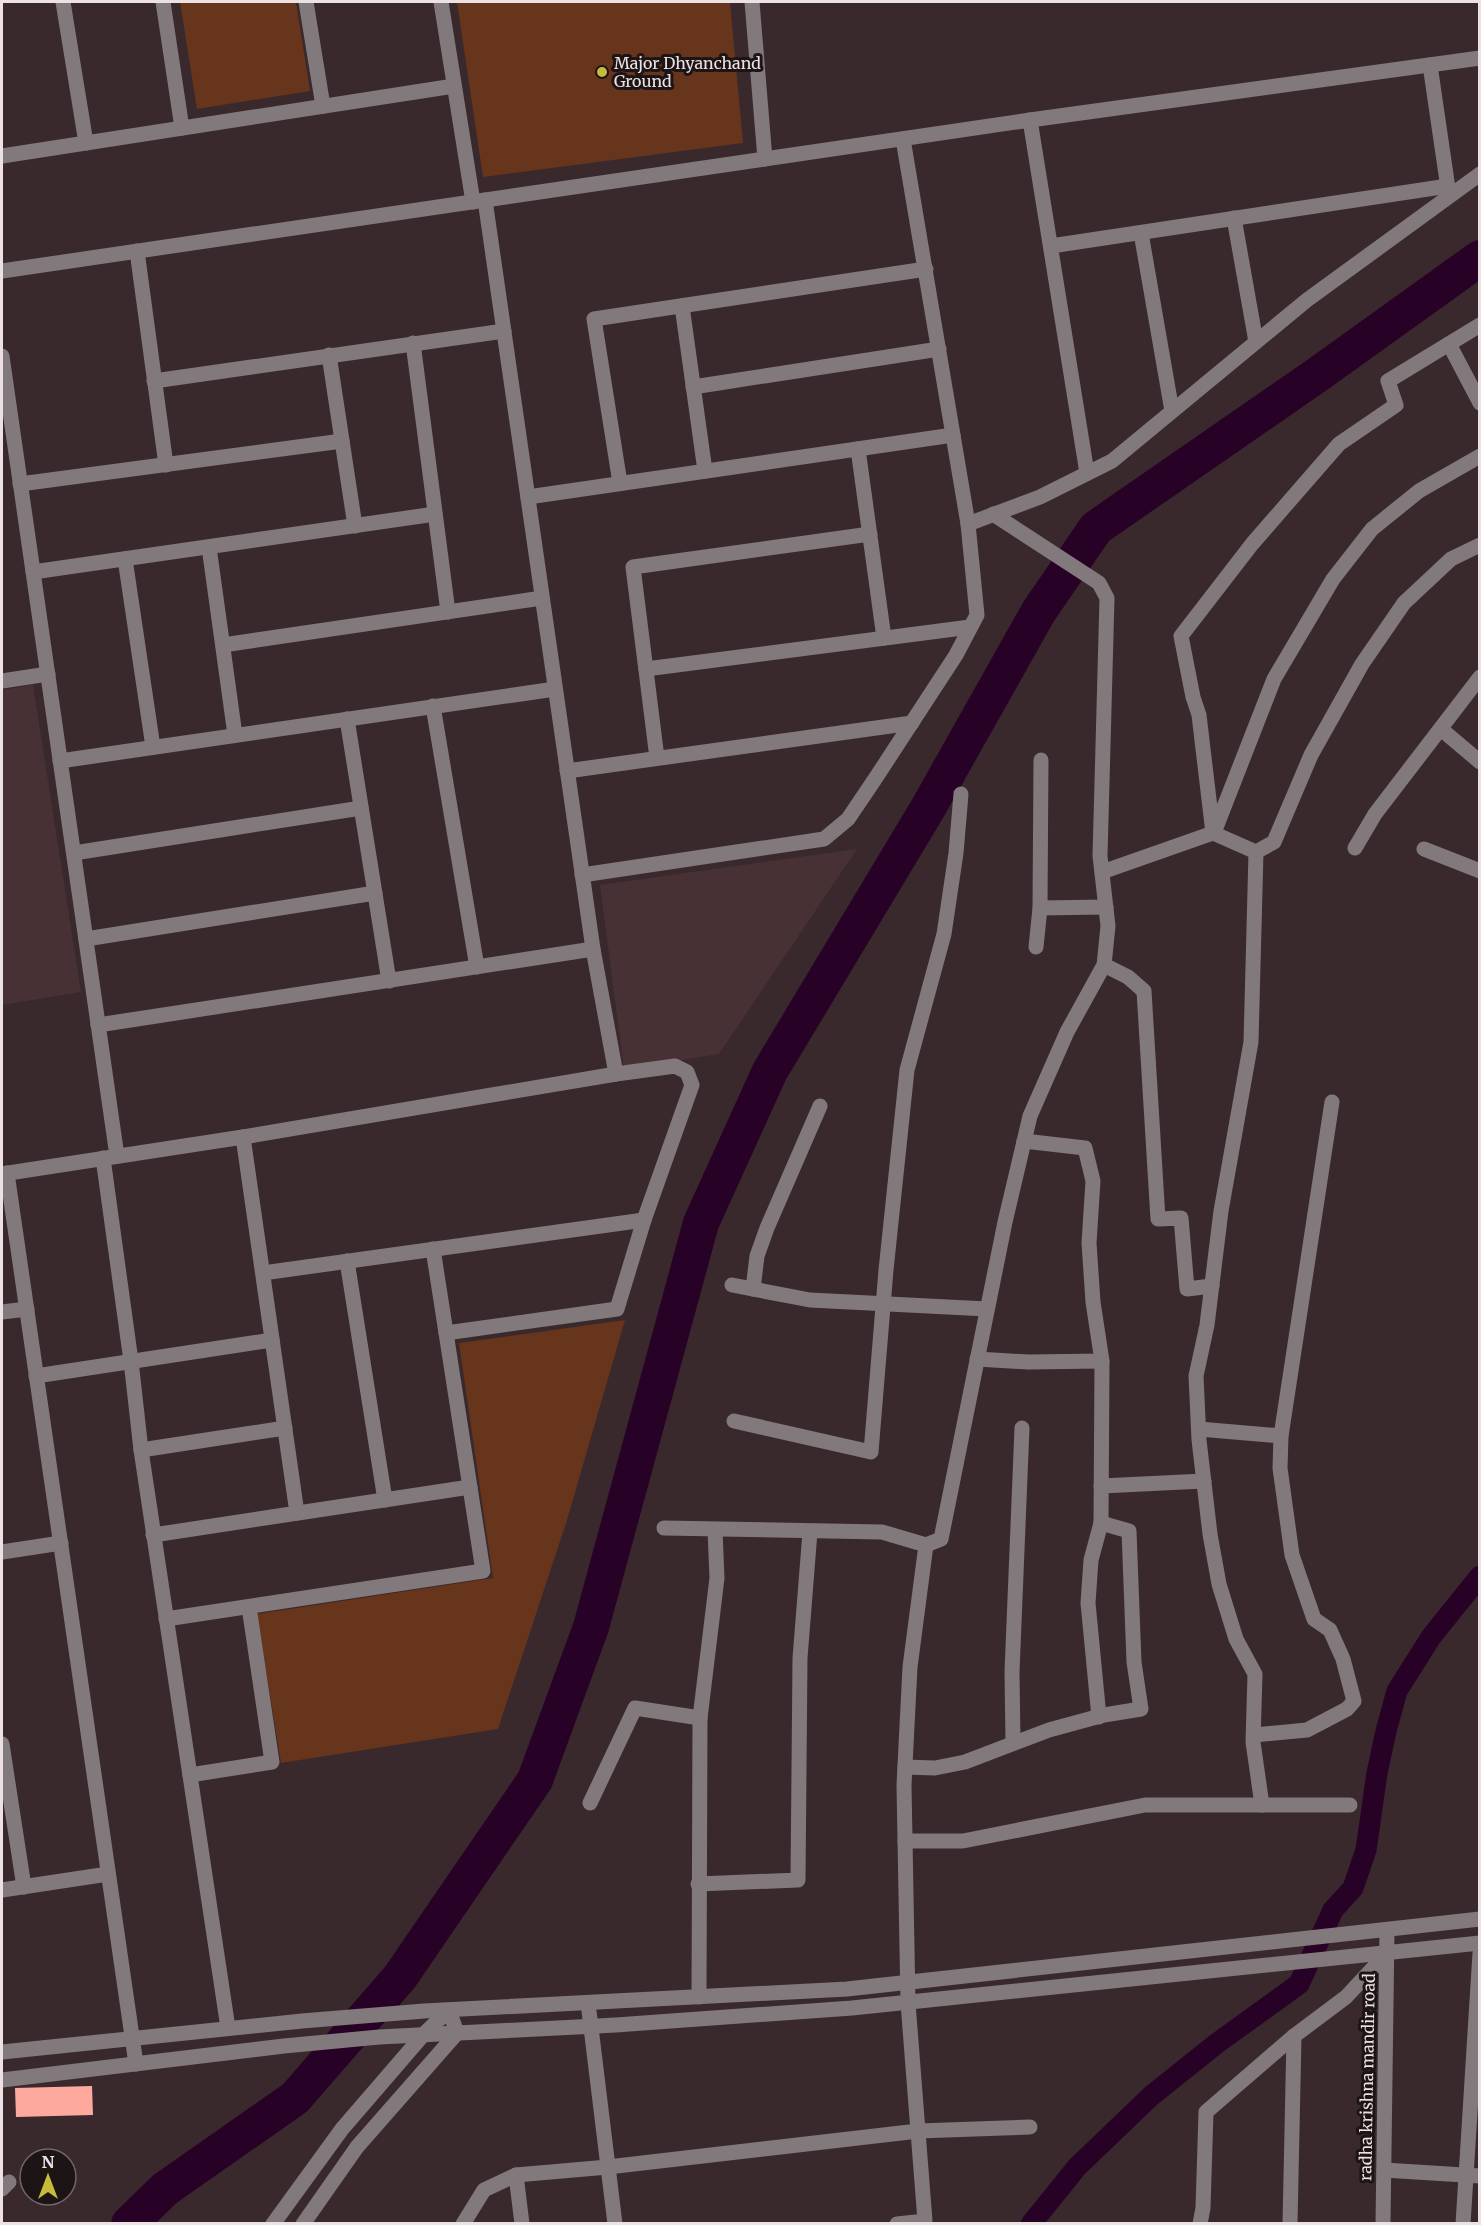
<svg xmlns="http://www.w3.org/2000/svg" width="1481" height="2225" font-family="Merriweather,serif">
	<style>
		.built { fill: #473135 }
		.green { fill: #66351c }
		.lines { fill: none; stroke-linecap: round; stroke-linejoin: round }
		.canal { stroke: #280226; stroke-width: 21 }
		.river { stroke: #280226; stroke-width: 36 }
		.building { fill: #fea99e }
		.minor { stroke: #81797c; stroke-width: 15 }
		.poi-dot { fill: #c7bb3c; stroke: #1c1415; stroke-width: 2 }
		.labels { text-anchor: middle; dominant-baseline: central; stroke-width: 6; stroke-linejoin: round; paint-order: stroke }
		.poi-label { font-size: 16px; fill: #ede2e3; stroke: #1c1415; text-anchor: start }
		.street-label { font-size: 16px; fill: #ede2e3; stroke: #1c1415 }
	</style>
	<rect width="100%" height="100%" fill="#39292c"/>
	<!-- built -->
	<g class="built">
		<path d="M33 685 81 992 2 1005V690Z"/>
		<path d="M857 849 719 1054 624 1069 600 885Z"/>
	</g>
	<!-- green -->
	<g class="green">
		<path d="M180 2H296L310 91 197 109Z"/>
		<path d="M457 2H730L743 143 483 177Z"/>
		<path d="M625 1320 567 1520 498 1729 281 1763 257 1614 493 1578 459 1343Z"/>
	</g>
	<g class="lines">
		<!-- canal -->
		<path class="canal" d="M1031 2224 1077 2167 1151 2096 1216 2044 1299 1984 1333 1910 1353 1888 1366 1850 1377 1773 1386 1731 1397 1691 1431 1637 1480 1576"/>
		<!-- river -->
		<path class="river" d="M129 2224 165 2189 295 2098 400 1977 535 1780 591 1627 701 1223 770 1071 928 808 1039 611 1096 528 1317 375 1480 258"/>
	</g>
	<!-- building -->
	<path class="building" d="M92 2086 93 2115 16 2117 15 2088Z"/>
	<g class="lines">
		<!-- minor -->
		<g class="minor">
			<path d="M63 2 86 143"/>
			<path d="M163 2 182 128"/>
			<path d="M306 2 323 106"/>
			<path d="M441 2 473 202"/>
			<path d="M752 2 765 159"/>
			<path d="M1430 65 1449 195"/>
			<path d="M1030 120 1087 473"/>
			<path d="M2 156 454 86"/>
			<path d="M485 200 593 949 616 1074"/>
			<path d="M1234 218 1256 342"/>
			<path d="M1141 233 1172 411"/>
			<path d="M1051 246 1448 186"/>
			<path d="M137 251 166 465"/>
			<path d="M2 271 1030 120 1480 58"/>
			<path d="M682 306 705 471"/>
			<path d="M413 343 448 612"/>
			<path d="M1449 344 1480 403"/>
			<path d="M329 355 355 526"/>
			<path d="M2 356 117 1156"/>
			<path d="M154 381 504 331"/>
			<path d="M693 387 939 349"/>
			<path d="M858 449 884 638"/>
			<path d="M620 483 594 319 926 269"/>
			<path d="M20 484 342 441"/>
			<path d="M528 497 953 435"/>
			<path d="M968 524 1040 497 1112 461 1307 300 1480 174"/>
			<path d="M209 547 235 735"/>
			<path d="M125 559 153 747"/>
			<path d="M33 572 435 514"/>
			<path d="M223 645 542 598"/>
			<path d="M646 669 970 627"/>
			<path d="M2 681 48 674"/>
			<path d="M433 706 477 967"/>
			<path d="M347 719 389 981"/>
			<path d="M1441 729 1480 762"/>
			<path d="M657 758 633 567 870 534"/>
			<path d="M60 761 555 689"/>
			<path d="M567 771 912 723"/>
			<path d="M1215 830 1274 679 1333 579 1372 529 1419 491 1480 456"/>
			<path d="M1213 833 1199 715 1193 697 1181 636 1252 544 1339 444 1396 405 1388 381 1480 325"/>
			<path d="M1355 848 1375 814 1480 677"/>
			<path d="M1424 849 1480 871"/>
			<path d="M1256 852 1274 842 1311 755 1362 664 1404 603 1451 559 1480 545"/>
			<path d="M74 853 361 808"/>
			<path d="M1102 872 1213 833 1256 852 1251 1042 1221 1211 1207 1325 1196 1376 1199 1440 1210 1534 1219 1584 1236 1639 1255 1674 1253 1742 1262 1805"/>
			<path d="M582 875 824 839 848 819 875 779 956 655 977 615 968 524 903 139"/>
			<path d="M1040 908 1106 907"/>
			<path d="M86 939 375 893"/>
			<path d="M1036 947 1040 908 1041 760"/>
			<path d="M1104 965 1128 977 1144 991 1158 1219 1181 1218 1187 1289 1212 1286"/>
			<path d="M98 1025 593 949"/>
			<path d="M243 1137 297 1513"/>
			<path d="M1024 1141 1085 1148 1093 1181 1089 1243 1093 1302 1102 1361 1101 1523 1091 1560 1088 1603 1099 1717"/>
			<path d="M103 1158 131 1361 141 1450 228 2028"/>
			<path d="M7 1173 136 2064"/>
			<path d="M2 1174 243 1137 616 1074 675 1066 687 1072 692 1085 644 1220 617 1309 446 1333"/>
			<path d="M347 1261 385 1500"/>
			<path d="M263 1273 644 1220"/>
			<path d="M732 1285 810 1300 987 1309"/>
			<path d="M753 1289 757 1256 767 1228 820 1106"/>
			<path d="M2 1312 27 1309"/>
			<path d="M977 1359 1028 1362 1102 1361"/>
			<path d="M36 1376 272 1340"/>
			<path d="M734 1421 871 1452 886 1270 907 1070 944 934 956 853 961 794"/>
			<path d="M1199 1429 1281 1436"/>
			<path d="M141 1450 285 1428"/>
			<path d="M1101 1486 1204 1481"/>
			<path d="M664 1528 882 1532 926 1545"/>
			<path d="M153 1535 470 1487"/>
			<path d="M2 1552 61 1543"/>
			<path d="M166 1619 483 1571 433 1249"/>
			<path d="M1254 1735 1307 1730 1347 1709 1354 1701 1343 1659 1330 1630 1314 1619 1292 1555 1280 1468 1281 1436 1332 1102"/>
			<path d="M1013 1742 1012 1672 1022 1428"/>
			<path d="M2 1744 24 1887"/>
			<path d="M905 1767 935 1768 965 1762 1049 1730 1104 1715 1141 1709 1134 1662 1129 1531 1101 1523"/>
			<path d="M190 1775 272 1762 249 1607"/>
			<path d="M590 1803 635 1708 700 1718"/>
			<path d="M905 1841H963L1145 1805H1350"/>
			<path d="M698 1884 798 1880 800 1658 810 1532"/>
			<path d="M2 1890 108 1874"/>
			<path d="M699 1997 700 1718 717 1578 715 1530"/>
			<path d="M588 2003 615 2224"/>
			<path d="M2 2052 302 2021 424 2011 847 1989 1480 1919"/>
			<path d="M2 2080 284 2046 379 2037 616 2025 852 2008 1480 1943"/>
			<path d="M1384 2170 1480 2176"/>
			<path d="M516 2175 522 2224"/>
			<path d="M2 2189 9 2182"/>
			<path d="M273 2224 342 2129 423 2035 449 2010 457 2033 357 2147 303 2224"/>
			<path d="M463 2224 484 2190 516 2175 608 2167 918 2131 1030 2127"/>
			<path d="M897 2224 925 2221 908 2003 904 1785 910 1667 926 1545 941 1539 1005 1222 1030 1116 1067 1032 1104 965 1108 926 1100 856 1107 598 1099 583 993 514"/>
			<path d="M1200 2224 1203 2208 1206 2112 1294 2036 1346 1997 1387 1953"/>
			<path d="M1290 2224 1294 2036"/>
			<path d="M1383 2224 1387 1930"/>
			<path d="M1463 2224 1480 1953"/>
		</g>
	</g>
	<!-- markers -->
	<circle class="poi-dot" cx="602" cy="72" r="6"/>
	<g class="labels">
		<!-- poi labels -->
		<g class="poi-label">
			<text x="614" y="63">Major Dhyanchand<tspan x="614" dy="18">Ground</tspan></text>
		</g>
		<!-- street labels -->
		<g class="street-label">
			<text transform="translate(1367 2077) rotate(-89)">radha krishna mandir road</text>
		</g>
	</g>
	<!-- border -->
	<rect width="1481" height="2225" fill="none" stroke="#ede2e3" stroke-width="6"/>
	<!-- north arrow -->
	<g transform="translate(48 2177)"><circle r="28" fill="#1c1415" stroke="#706667" stroke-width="1.5"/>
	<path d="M0-4.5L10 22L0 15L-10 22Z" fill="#c7bb3c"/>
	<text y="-9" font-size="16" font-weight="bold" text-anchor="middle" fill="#ede2e3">N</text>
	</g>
</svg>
